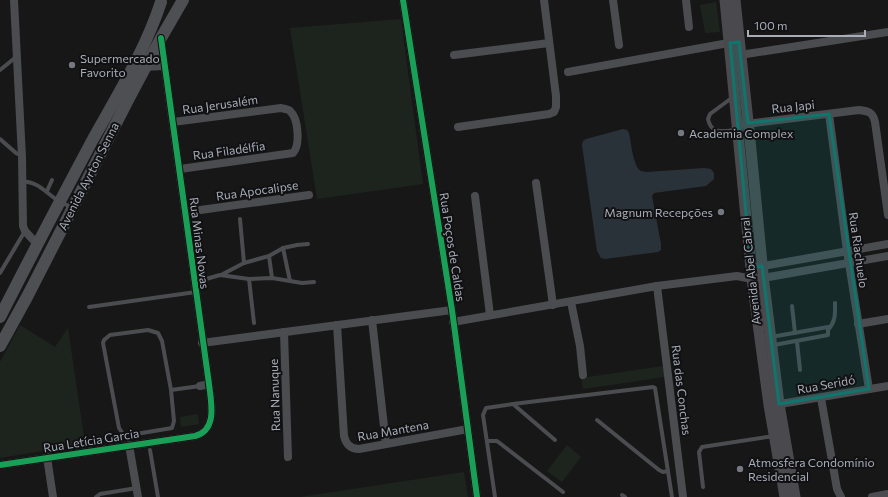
<svg xmlns="http://www.w3.org/2000/svg" width="888" height="497" font-family="Commissioner,sans-serif">
	<style>
		.green { fill: #1d241e }
		.water { fill: #2a3239 }
		.lines { fill: none; stroke-linecap: round; stroke-linejoin: round }
		.lane { stroke: #4b4c50; stroke-width: 4 }
		.street { stroke: #4b4c50; stroke-width: 8 }
		.secondary { stroke: #4a4a4e; stroke-width: 11 }
		.primary { stroke: #4d4f52; stroke-width: 12 }
		.cycleway-casing { stroke: #111113; stroke-width: 8 }
		.cycleway { stroke: #1a9f57; stroke-width: 6 }
		.marked { fill: #0f766e; fill-opacity: 0.2; stroke: #0f766e; stroke-width: 3; stroke-linejoin: round }
		.poi-dot { fill: #757880; stroke: #111113; stroke-width: 1.5 }
		.labels { text-anchor: middle; dominant-baseline: central; stroke-width: 4; stroke-linejoin: round; paint-order: stroke }
		.poi-label { font-size: 12px; fill: #a8adb8; stroke: #111113; text-anchor: start }
		.street-label { font-size: 12px; fill: #a8adb8; stroke: #111113 }
	</style>
	<rect width="100%" height="100%" fill="#171717"/>
	<!-- green -->
	<g class="green">
		<path d="M716 2 720 32 705 33 700 5Z"/>
		<path d="M401 19 423 184 317 199 290 28Z"/>
		<path d="M20 325 55 347 68 328 85 444 0 458V362Z"/>
		<path d="M663 366 665 377 583 389 581 378Z"/>
		<path d="M198 414 199 424 181 427 180 417Z"/>
		<path d="M567 445 581 457 562 482 547 471Z"/>
		<path d="M464 472 468 497H300Z"/>
	</g>
	<!-- water -->
	<path class="water" d="M623 129 627 130 629 133C631 141 633 167 641 171 641 171 646 172 647 172L704 168 711 169 714 173V179L706 186 654 193 652 196 661 244V250L658 252 605 259 601 258 597 251 582 145 583 141 586 139Z"/>
	<g class="lines">
		<!-- lane -->
		<g class="lane">
			<path d="M0 70 16 57"/>
			<path d="M733 97 710 114 708 119C711 135 724 131 736 130"/>
			<path d="M0 139 16 153 22 156"/>
			<path d="M22 181C38 183 41 188 53 197 58 201 65 204 72 208"/>
			<path d="M47 191 52 180"/>
			<path d="M240 219 244 263 269 256 283 248"/>
			<path d="M269 256 272 278"/>
			<path d="M0 273 25 231"/>
			<path d="M221 275 244 263"/>
			<path d="M249 279 254 323"/>
			<path d="M194 280 206 279 220 275 249 279 272 278 302 283 314 282"/>
			<path d="M290 281 283 248 297 245 308 244"/>
			<path d="M792 306 795 333"/>
			<path d="M89 307 196 292"/>
			<path d="M148 330 158 333 162 341 171 390 174 421 172 428 136 434H123L119 428 103 343 104 340 110 335Z"/>
			<path d="M771 337 828 327V330"/>
			<path d="M797 342 800 370"/>
			<path d="M774 345 828 335V330C836 321 835 314 835 303"/>
			<path d="M171 390 200 386"/>
			<path d="M513 404 653 387 655 388 672 497"/>
			<path d="M597 420 659 470 663 472 668 471"/>
			<path d="M487 441H497L563 492"/>
			<path d="M150 450 158 497"/>
			<path d="M703 487 699 452 702 447 774 436"/>
			<path d="M622 495 625 497"/>
			<path d="M96 497 100 494 137 488"/>
			<path d="M495 497 483 415 486 408 513 404 555 440"/>
		</g>
		<!-- street -->
		<g class="street">
			<path d="M14 0 22 157 23 226 25 231 37 244"/>
			<path d="M403 0 452 310 477 497"/>
			<path d="M613 0 619 45"/>
			<path d="M686 0 689 27"/>
			<path d="M454 55 549 43"/>
			<path d="M740 55 888 32"/>
			<path d="M143 67 164 66"/>
			<path d="M568 72 734 42"/>
			<path d="M829 114 847 251 869 389"/>
			<path d="M173 122 281 108C284 109 288 109 290 111 299 119 300 146 293 153L180 169"/>
			<path d="M738 125 859 110C868 111 873 112 875 122L888 215"/>
			<path d="M458 127 549 114 554 112 556 107V96L544 0"/>
			<path d="M536 183 553 305"/>
			<path d="M475 196 490 315"/>
			<path d="M186 212 309 195"/>
			<path d="M758 267 888 244"/>
			<path d="M657 286 683 497"/>
			<path d="M571 302 580 346 583 375"/>
			<path d="M372 320 386 444"/>
			<path d="M453 322 657 286 737 276 752 279 763 278 888 256"/>
			<path d="M858 324 888 319"/>
			<path d="M337 325 344 436C346 444 350 449 359 449L468 429"/>
			<path d="M284 332 288 457"/>
			<path d="M202 343 452 310"/>
			<path d="M200 386 209 384"/>
			<path d="M821 398 837 489 841 497"/>
			<path d="M774 405 888 386"/>
			<path d="M129 445 138 497"/>
			<path d="M47 457 53 497"/>
			<path d="M0 465 195 436C218 430 211 402 209 384L161 39"/>
			<path d="M872 497 888 494"/>
		</g>
		<!-- secondary -->
		<g class="secondary">
			<path d="M725 0 752 279 769 405 785 497"/>
			<path d="M735 0 750 140 764 284 779 404 795 497"/>
		</g>
		<!-- primary -->
		<g class="primary">
			<path d="M0 317C30 258 61 199 92 141 117 96 145 51 161 2"/>
			<path d="M0 346 27 297 128 100 161 38 183 0"/>
		</g>
		<!-- cycleway casing -->
		<g class="cycleway-casing">
			<g id="cycleway">
				<path d="M403 0 452 310 477 497"/>
				<path d="M0 465 195 436C218 430 211 402 209 384L161 38"/>
			</g>
		</g>
		<!-- cycleway -->
		<use href="#cycleway" class="cycleway"/>
	</g>
	<!-- marked area -->
	<path class="marked" d="M739 42 748 123 829 114 869 389 779 404 762 266 751 268 730 43Z"/>
	<!-- markers -->
	<g class="poi-dot">
		<circle cx="72" cy="65" r="4"/>
		<circle cx="681" cy="133" r="4"/>
		<circle cx="721" cy="212" r="4"/>
		<circle cx="740" cy="469" r="4"/>
	</g>
	<g class="labels">
		<!-- poi labels -->
		<g class="poi-label">
			<text x="80" y="58">Supermercado<tspan x="80" dy="14">Favorito</tspan></text>
			<text x="689" y="133">Academia Complex</text>
			<text x="713" y="212" text-anchor="end">Magnum Recepções</text>
			<text x="748" y="462">Atmosfera Condomínio<tspan x="748" dy="14">Residencial</tspan></text>
		</g>
		<!-- street labels -->
		<g class="street-label">
			<text transform="translate(220 104) rotate(-8)">Rua Jerusalém</text>
			<text transform="translate(793 106) rotate(-6)">Rua Japi</text>
			<text transform="translate(229 150) rotate(-8)">Rua Filadélfia</text>
			<text transform="translate(88 176) rotate(-63)">Avenida Ayrton Senna</text>
			<text transform="translate(257 190) rotate(-8)">Rua Apocalipse</text>
			<text transform="translate(200 243) rotate(83)">Rua Minas Novas</text>
			<text transform="translate(453 247) rotate(81)">Rua Poços de Caldas</text>
			<text transform="translate(859 250) rotate(82)">Rua Riachuelo</text>
			<text transform="translate(750 271) rotate(-96)">Avenida Abel Cabral</text>
			<text transform="translate(826 384) rotate(-10)">Rua Seridó</text>
			<text transform="translate(682 390) rotate(83)">Rua das Conchas</text>
			<text transform="translate(274 395) rotate(-92)">Rua Nanuque</text>
			<text transform="translate(393 430) rotate(-10)">Rua Mantena</text>
			<text transform="translate(91 440) rotate(-9)">Rua Letícia Garcia</text>
		</g>
	</g>
	<!-- scale -->
	<path d="M748 30v6h117v-6" fill="none" stroke="#a8adb8" stroke-width="2"/>
	<text x="754" y="30" font-size="12" fill="#a8adb8" stroke="#111113" stroke-width="3" paint-order="stroke">100 m</text>
</svg>
